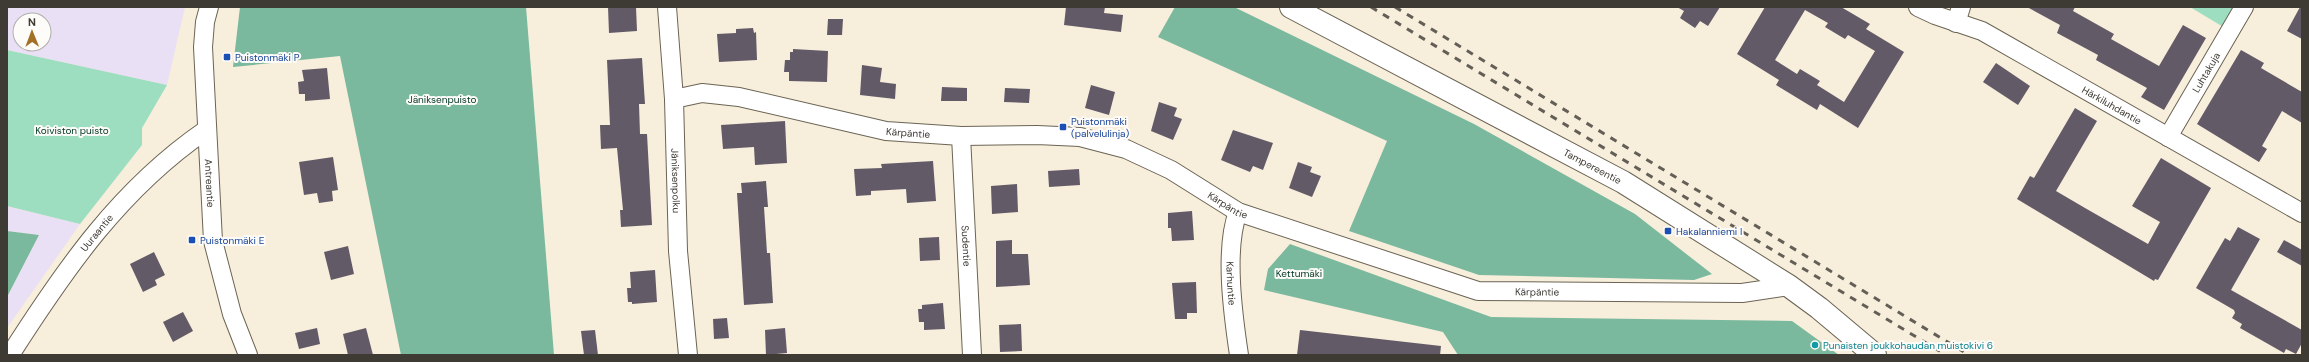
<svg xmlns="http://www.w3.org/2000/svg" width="2309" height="362" font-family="'DM Sans',sans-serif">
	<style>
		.commercial { fill: #eae0f5; fill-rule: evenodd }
		.green { fill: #9edec0 }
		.forest { fill: #7ab99d }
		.building { fill: #635a68; fill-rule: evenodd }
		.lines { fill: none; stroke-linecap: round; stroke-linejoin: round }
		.street-casing { stroke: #6b6454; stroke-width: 20 }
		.secondary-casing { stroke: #6b6454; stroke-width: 24 }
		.street { stroke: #fff; stroke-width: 18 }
		.secondary { stroke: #fff; stroke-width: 22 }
		.rail { stroke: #635f56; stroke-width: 3; stroke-dasharray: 7 7; stroke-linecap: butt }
		.transit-dot { fill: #1a4fb4; stroke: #fefcf9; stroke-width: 1.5 }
		.culture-dot { fill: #0f9aa8; stroke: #fefcf9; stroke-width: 1.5 }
		.labels { text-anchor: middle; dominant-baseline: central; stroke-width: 4; stroke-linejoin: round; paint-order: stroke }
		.transit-label { font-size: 10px; fill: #164399; stroke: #fefcf9; text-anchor: start }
		.street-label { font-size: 10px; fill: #3e3b34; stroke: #fefcf9 }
		.park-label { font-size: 10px; fill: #003724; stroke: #fefcf9 }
		.culture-label { font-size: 10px; fill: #0d838f; stroke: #fefcf9; text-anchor: start }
	</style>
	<rect width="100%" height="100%" fill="#f7eedc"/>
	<!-- commercial -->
	<g class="commercial">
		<path d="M7 7H185L167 85 7 50ZM20 20H44V44H20Z"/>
		<path d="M7 206 80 224 7 328V297L39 235 7 231Z"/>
	</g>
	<!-- green -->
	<g class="green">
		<path d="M2190 7H2236L2225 28Z"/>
		<path d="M7 50 167 85 142 128V145L80 224 7 206Z"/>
	</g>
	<!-- forest -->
	<g class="forest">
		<path d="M240 7H526L554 355H401L340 56 233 67Z"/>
		<path d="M1175 7H1234L1474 124 1635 214 1712 274 1694 280 1479 275 1349 231 1387 141 1158 37Z"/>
		<path d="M7 231 39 235 7 297Z"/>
		<path d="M1290 244 1491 317 1792 321 1839 355H1458L1443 332 1264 290 1268 269Z"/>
	</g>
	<!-- building -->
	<g class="building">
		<path d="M608 7H636L637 31 609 33Z"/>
		<path d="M1066 7H1105L1104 13 1123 15 1121 32 1064 25Z"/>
		<path d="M1677 7H1720L1708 26 1700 21 1695 28 1680 18 1684 11Z"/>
		<path d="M1765 7H1841L1870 24 1866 29 1904 52 1858 128 1820 104 1817 110 1776 85 1779 80 1737 54ZM1805 10 1828 23 1825 27 1845 39 1848 35 1875 51 1844 102 1817 85 1820 81 1800 69 1797 74 1775 60Z"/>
		<path d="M2027 7H2075L2073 11 2114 34 2111 39 2159 66 2183 25 2206 38 2164 110 2141 97 2147 88 2096 60 2098 55 2057 33 2060 25Z"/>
		<path d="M2300 7H2302V39L2287 31Z"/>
		<path d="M828 19H843L842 35H827Z"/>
		<path d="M753 28 754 33 756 32 757 60 719 62 717 34 736 33V29Z"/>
		<path d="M793 49 828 51 827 82 789 81V72H784L785 60H790V52H793Z"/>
		<path d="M2241 50 2264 63 2261 68 2302 92V123L2282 111 2262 146 2267 149 2259 162 2197 124Z"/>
		<path d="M642 58 645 104H639L640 134H647L652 225 621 227 620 210H623L617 148 601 149 600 125H610L607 60Z"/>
		<path d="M1996 63 2030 86 2018 105 1983 82Z"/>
		<path d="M862 65 882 68 880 82 896 84 895 99 860 95Z"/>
		<path d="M327 68 330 99 305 101V94H299L298 82 304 81 302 70Z"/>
		<path d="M1091 85 1115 92 1109 115 1085 108Z"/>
		<path d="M942 87 967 88V101H941Z"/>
		<path d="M1005 88 1030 89 1029 103 1004 102Z"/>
		<path d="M1159 102 1177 108 1174 116 1182 119 1173 140 1151 131Z"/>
		<path d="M2075 108 2097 121 2056 191 2085 208 2148 244 2160 222 2132 206 2161 158 2211 188 2158 280 2155 279 2154 281 2017 199 2030 176 2034 178Z"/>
		<path d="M785 121 787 163 755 165 754 147 723 149 721 125Z"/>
		<path d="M1233 130 1273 143 1263 170 1253 166 1250 172 1221 160Z"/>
		<path d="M333 157 338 190 332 191 333 201 319 203 317 193 304 195 299 162Z"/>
		<path d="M933 161 936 201 907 203 906 189 871 191V195L856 196 854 169 882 168 881 164Z"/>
		<path d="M1298 162 1312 167 1310 172 1321 176 1312 197 1289 188Z"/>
		<path d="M1079 169 1080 185 1049 187 1048 171Z"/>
		<path d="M766 181 768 207H764L767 253H770L773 303 744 305 737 193H742L741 183Z"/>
		<path d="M1017 184 1018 212 992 214 991 186Z"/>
		<path d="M1192 211 1194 240 1172 241 1171 228H1168V213Z"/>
		<path d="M2238 227 2260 239 2231 290 2302 330V343L2296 354 2286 349 2284 353 2240 328 2242 324 2232 318 2235 313 2234 310 2196 288 2225 238 2230 241Z"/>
		<path d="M939 237 940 260 920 261 919 238Z"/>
		<path d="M1012 240V254H1028L1030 285 996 287V241Z"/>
		<path d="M2284 240 2302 250V266L2277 252Z"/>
		<path d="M348 246 354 274 331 280 324 252Z"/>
		<path d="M154 252 165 275 155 280 157 285 143 292 130 264Z"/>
		<path d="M655 270 657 302 632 304V302H628L627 288H631L630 272Z"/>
		<path d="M1196 282 1197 313H1187V319H1175L1172 283Z"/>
		<path d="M943 303 945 329 924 330V322H919L918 309H922V305Z"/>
		<path d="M183 312 193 331 173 342 163 322Z"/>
		<path d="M727 318 729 338 714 339 713 319Z"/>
		<path d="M1021 324 1022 351 1000 352 999 325Z"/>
		<path d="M317 328 320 344 299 349 295 333Z"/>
		<path d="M366 328 373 355H348L343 334Z"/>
		<path d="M785 328 787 353 766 355 765 330Z"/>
		<path d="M595 330 598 355H584L581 331Z"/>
		<path d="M1300 330 1441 346 1440 355H1297Z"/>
	</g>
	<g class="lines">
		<!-- street casing -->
		<g class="street-casing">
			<g id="street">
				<path id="s1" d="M209 7 205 22 203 47 213 241 232 314 248 355"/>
				<path id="s2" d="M667 7 674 99 678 251 688 355"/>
				<path id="s3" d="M1918 7 1935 15 1982 31 2302 213"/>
				<path d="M1956 23 1961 7"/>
				<path id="s4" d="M674 99 702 93 739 97 886 131 961 136 1037 135 1080 137 1126 149 1171 170 1238 212 1478 291 1742 293 1789 286"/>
				<path id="s5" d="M961 136 972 355"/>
				<path id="s6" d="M2168 137 2244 7"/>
				<path id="s7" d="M1238 212C1224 249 1233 315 1239 355"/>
				<path id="s8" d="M10 355C65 269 120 189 206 130"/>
			</g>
		</g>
		<!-- secondary casing -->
		<g class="secondary-casing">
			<g id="secondary">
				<path id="s9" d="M1291 7 1623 182 1789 286 1819 308 1875 355"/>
			</g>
		</g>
		<!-- street -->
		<use href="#street" class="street"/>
		<!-- secondary -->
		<use href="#secondary" class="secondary"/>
		<!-- rail -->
		<g class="rail">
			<path d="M1371 7 1946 355"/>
			<path d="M1395 7 1969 355"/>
		</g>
	</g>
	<!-- markers -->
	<g class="transit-dot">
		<rect x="223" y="53" width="8" height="8" rx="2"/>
		<rect x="1059" y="123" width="8" height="8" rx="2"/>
		<rect x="1664" y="227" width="8" height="8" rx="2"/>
		<rect x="188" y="236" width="8" height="8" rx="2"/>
	</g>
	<circle class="culture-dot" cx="1815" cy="345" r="4"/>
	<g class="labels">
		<!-- transit labels -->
		<g class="transit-label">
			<text x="235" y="57">Puistonmäki P</text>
			<text x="1071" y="121">Puistonmäki<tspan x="1071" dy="12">(palvelulinja)</tspan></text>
			<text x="1676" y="231">Hakalanniemi I</text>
			<text x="200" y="240">Puistonmäki E</text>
		</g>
		<!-- street labels -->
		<g class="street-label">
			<text stroke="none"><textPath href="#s6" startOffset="75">Luhtakuja</textPath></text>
			<text stroke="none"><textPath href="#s3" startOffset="218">Härkiluhdantie</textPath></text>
			<text stroke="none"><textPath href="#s4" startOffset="239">Kärpäntie</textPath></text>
			<text stroke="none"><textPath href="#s9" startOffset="341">Tampereentie</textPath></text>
			<text stroke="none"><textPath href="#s2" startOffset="174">Jäniksenpolku</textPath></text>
			<text stroke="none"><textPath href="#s1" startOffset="177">Antreantie</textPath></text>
			<text stroke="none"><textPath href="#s4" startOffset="575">Kärpäntie</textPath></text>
			<text stroke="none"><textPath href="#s8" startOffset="150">Uuraantie</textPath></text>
			<text stroke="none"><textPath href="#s5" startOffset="110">Sudentie</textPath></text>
			<text stroke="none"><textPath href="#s7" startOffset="72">Karhuntie</textPath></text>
			<text stroke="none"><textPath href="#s4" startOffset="899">Kärpäntie</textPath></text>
		</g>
		<!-- park labels -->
		<g class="park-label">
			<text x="442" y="99">Jäniksenpuisto</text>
			<text x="72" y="130">Koiviston puisto</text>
			<text x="1299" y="273">Kettumäki</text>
		</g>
		<!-- culture labels -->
		<g class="culture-label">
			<text x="1823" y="345">Punaisten joukkohaudan muistokivi 6</text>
		</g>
	</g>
	<!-- border -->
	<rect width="2309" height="362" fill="none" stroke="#3e3b34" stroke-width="16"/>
	<!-- north arrow -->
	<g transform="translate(32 32) rotate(359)"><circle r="19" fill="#fefcf9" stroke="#b1afaa"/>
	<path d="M0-3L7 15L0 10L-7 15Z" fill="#a37027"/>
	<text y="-6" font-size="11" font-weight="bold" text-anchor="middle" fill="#3e3b34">N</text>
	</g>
</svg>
